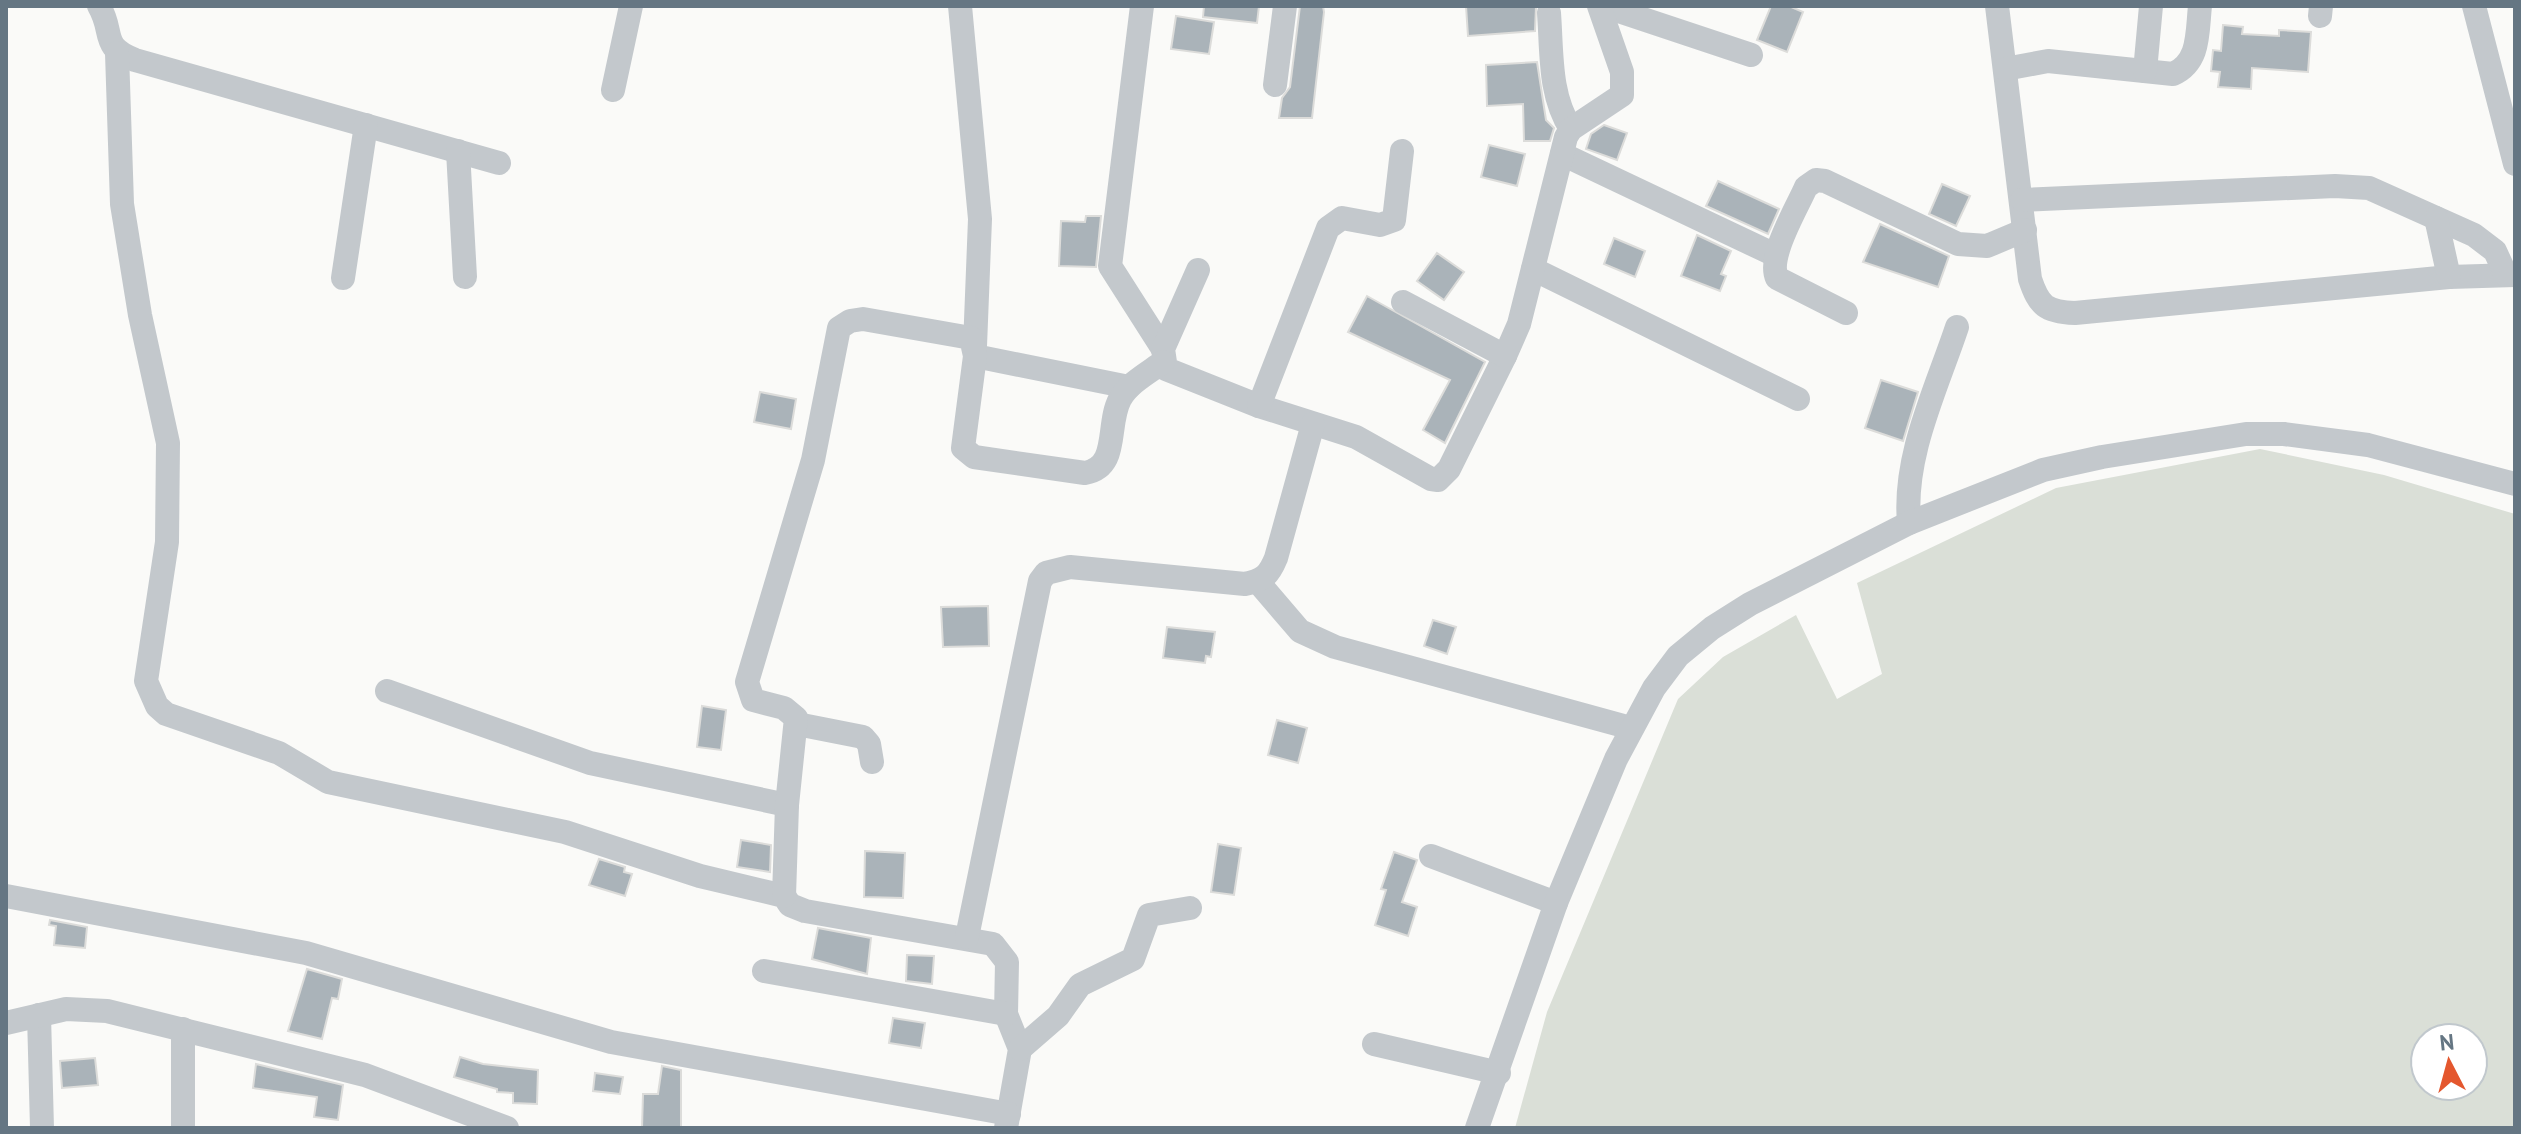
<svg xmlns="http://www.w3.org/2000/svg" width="2521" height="1134" font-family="'PT Sans',sans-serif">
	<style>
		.green { fill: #dadfd7; fill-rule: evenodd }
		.building { fill: #aab3b9; stroke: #dcdcda; stroke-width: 2 }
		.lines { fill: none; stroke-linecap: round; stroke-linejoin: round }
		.minor { stroke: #c3c8cc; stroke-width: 24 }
	</style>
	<rect width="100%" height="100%" fill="#fafaf8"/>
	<!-- green -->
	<path class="green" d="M2260 449 2384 475 2515 514V1128H1515L1547 1012 1678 699 1723 657 1796 615 1837 699 1882 674 1857 583 2056 488ZM2425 1038H2473V1086H2425Z"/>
	<!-- building -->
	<g class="building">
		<path d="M1204 6H1259L1257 23 1203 17Z"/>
		<path d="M1300 6H1323L1324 12 1312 118H1279L1282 98 1290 87Z"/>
		<path d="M1466 6H1536L1535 31 1468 36Z"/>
		<path d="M1771 6H1789L1803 12 1787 52 1757 40Z"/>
		<path d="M1176 16 1214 22 1209 54 1171 49Z"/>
		<path d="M2223 25 2243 27 2242 34 2279 36V30L2311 32 2308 72 2252 68 2251 89 2218 87 2220 72 2211 71 2213 50 2221 51Z"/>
		<path d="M1537 62 1546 120 1554 128 1550 141H1524L1523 104 1487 106 1486 65Z"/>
		<path d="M1604 125 1627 133 1617 160 1586 149 1591 134Z"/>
		<path d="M1489 145 1525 154 1517 186 1481 177Z"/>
		<path d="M1718 181 1779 209 1768 234 1706 206Z"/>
		<path d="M1942 184 1970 196 1956 226 1929 214Z"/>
		<path d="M1086 216H1101L1096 267 1059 266 1061 221 1085 222Z"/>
		<path d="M1880 224 1949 256 1938 287 1863 262Z"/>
		<path d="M1697 235 1731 251 1721 274 1726 276 1720 291 1681 276Z"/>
		<path d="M1614 238 1645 251 1635 277 1604 264Z"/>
		<path d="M1437 253 1464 272 1444 300 1417 281Z"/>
		<path d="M1367 296 1485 362 1445 443 1423 430 1450 380 1348 332Z"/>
		<path d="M1881 380 1918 392 1903 441 1865 428Z"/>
		<path d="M760 392 796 399 791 429 754 422Z"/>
		<path d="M988 606 989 646 943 647 941 607Z"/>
		<path d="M1433 620 1456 627 1447 654 1424 646Z"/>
		<path d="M1167 627 1215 632 1211 657 1206 656 1205 663 1163 658Z"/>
		<path d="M702 706 726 710 721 750 697 747Z"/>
		<path d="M1277 720 1307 728 1298 763 1268 755Z"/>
		<path d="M741 840 771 845 770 872 737 867Z"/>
		<path d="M1218 844 1241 848 1234 895 1211 892Z"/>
		<path d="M865 851 905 853 903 898 864 897Z"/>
		<path d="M1394 852 1417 860 1402 902 1417 907 1408 936 1375 925 1386 890 1381 889Z"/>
		<path d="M599 859 625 867 624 872 632 874 625 896 589 885Z"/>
		<path d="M50 920 87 927 85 948 54 945 56 926 49 925Z"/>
		<path d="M818 928 871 938 867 974 812 959Z"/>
		<path d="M907 955 934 956 932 984 906 981Z"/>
		<path d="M307 969 342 979 338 999 332 998 322 1039 288 1031Z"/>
		<path d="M893 1018 925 1023 921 1048 889 1043Z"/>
		<path d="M460 1057 483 1064 538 1070 537 1104 513 1103V1093L497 1092V1089L454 1077Z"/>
		<path d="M95 1058 98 1085 62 1088 60 1061Z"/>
		<path d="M256 1064 343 1085 338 1120 314 1117 317 1097 253 1088Z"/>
		<path d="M662 1066 681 1070V1128H642L643 1094H658Z"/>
		<path d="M595 1073 623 1077 620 1094 593 1091Z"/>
	</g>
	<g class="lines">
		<!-- minor -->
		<g class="minor">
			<path d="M99 6C115 33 99 46 135 60L499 163"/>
			<path d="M960 6 980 219 975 346"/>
			<path d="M1142 6 1110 266 1163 349"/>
			<path d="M1604 6 1751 55"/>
			<path d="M1997 6 2030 279C2039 306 2046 312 2075 313L2449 277 2515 275"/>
			<path d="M2474 6 2515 164"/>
			<path d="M1549 13C1552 53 1549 95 1571 129"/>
			<path d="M2320 16 2321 6"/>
			<path d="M117 53 122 204 140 315 168 443 167 542 146 681 157 706 166 714 279 753 328 782 565 832 700 876 784 896 790 905 805 911 993 944 1007 962 1006 1014 1020 1049 1006 1128"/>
			<path d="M2005 69 2048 61 2173 74C2200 62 2197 33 2200 6"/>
			<path d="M2145 71 2151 6"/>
			<path d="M1275 85 1285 6"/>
			<path d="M613 90 631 6"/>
			<path d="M458 151 465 277"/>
			<path d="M1562 154 1775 255"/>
			<path d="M2022 200 2335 186 2369 188 2474 235 2495 251 2506 275"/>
			<path d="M2436 218 2449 277"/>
			<path d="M1533 269 1798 399"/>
			<path d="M1198 270 1163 349 1166 369 1259 406 1356 437 1431 479 1438 480 1449 469 1505 356"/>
			<path d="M343 278 366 125"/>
			<path d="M1403 302 1505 356 1519 324 1566 137 1571 129 1622 95V72L1599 6"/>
			<path d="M1846 313 1777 278C1767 257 1797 208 1806 187L1816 180 1825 181 1958 244 1987 246 2025 230"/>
			<path d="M975 356 1129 387"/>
			<path d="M1259 406 1328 228 1342 218 1380 225 1394 220 1402 151"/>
			<path d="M1909 523C1903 456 1936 390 1957 327"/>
			<path d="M1258 582 1300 631 1335 647 1631 728"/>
			<path d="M387 691 590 763 787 805"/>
			<path d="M797 724 863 737 869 744 872 762"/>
			<path d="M1431 856 1556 903"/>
			<path d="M6 896 306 953 611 1042 1009 1114"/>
			<path d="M784 896 787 805 796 718 784 708 753 700 747 682 813 460 839 328 850 321 863 319 971 338 975 356 963 448 974 457 1085 473C1120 467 1106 425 1120 399 1129 383 1148 373 1163 362"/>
			<path d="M967 937 1040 581 1046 573 1070 567 1245 584C1264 580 1269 575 1276 558L1313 424"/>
			<path d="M764 971 1006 1014"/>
			<path d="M39 1015 42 1128"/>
			<path d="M6 1023 66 1009 107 1011 365 1075 507 1128"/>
			<path d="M183 1029V1128"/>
			<path d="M1374 1044 1499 1073"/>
			<path d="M1020 1049 1058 1016 1080 985 1133 959 1149 915 1190 908"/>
			<path d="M1477 1128 1556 903 1616 759 1654 688 1678 656 1712 628 1750 604 1909 523 2043 470 2102 457 2246 434H2284L2368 445 2515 484"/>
		</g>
	</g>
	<!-- border -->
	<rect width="2521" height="1134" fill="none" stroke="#657683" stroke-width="16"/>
	<!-- north arrow -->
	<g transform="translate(2449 1062) rotate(354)"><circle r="38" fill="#ffffff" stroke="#c1c8cd" stroke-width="2"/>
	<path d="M0-6L14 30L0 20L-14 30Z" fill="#e4572e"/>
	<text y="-12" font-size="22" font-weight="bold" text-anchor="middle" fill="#657683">N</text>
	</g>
</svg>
